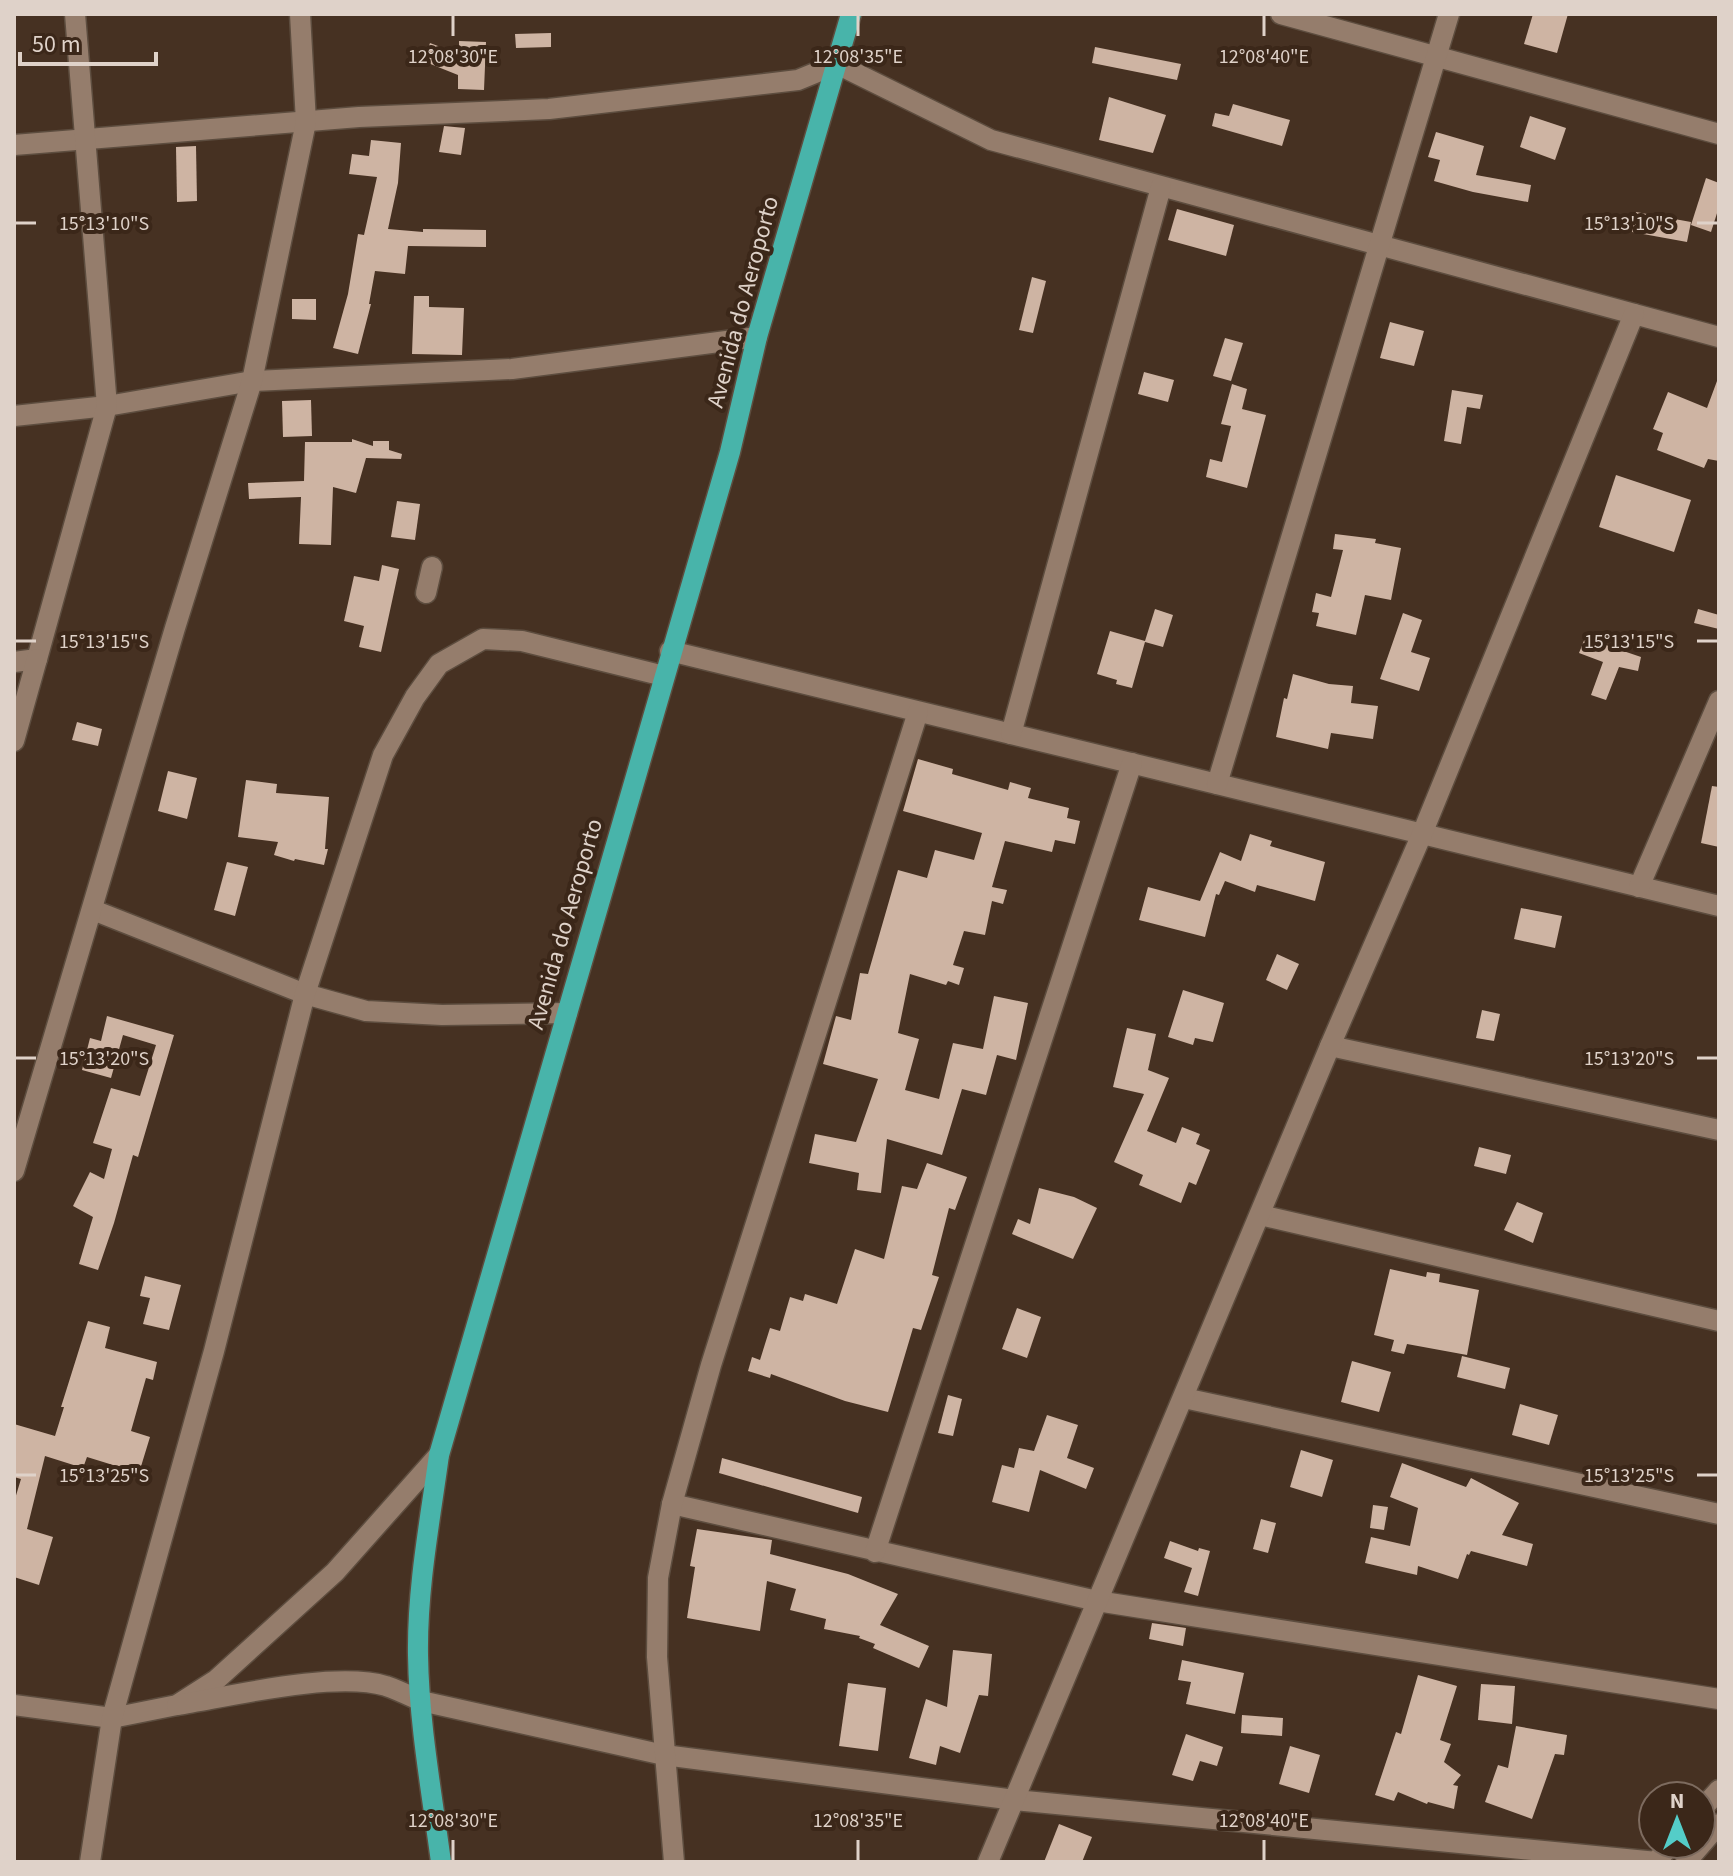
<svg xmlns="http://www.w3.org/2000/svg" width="1733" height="1876" font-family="'Source Sans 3',sans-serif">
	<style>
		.building { fill: #ceb4a3 }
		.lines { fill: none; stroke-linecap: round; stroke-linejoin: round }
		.minor-casing { stroke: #5d4d3f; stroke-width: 23 }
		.major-casing { stroke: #5d4d3f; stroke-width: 23 }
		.minor { stroke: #957d6c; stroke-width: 20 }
		.major { stroke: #48b4aa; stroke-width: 20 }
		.ticks { fill: none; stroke: #dfd2c9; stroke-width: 3 }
		.labels { text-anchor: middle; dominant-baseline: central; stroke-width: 8; stroke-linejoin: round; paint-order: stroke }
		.street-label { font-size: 24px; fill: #dfd2c9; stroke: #3b2719 }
		.ticks-label { font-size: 20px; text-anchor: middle; fill: #dfd2c9; stroke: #3b2719; stroke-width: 8; stroke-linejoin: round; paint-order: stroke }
	</style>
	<rect width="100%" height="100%" fill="#463122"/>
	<!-- building -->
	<g class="building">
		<path d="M1533 14H1568L1557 53 1524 44Z"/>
		<path d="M551 33V47L516 48 515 34Z"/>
		<path d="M459 41 486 42 484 90 458 89V75L423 61 430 43 459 54Z"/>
		<path d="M1095 47 1181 64 1177 80 1092 63Z"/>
		<path d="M1109 97 1166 115 1153 153 1099 140Z"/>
		<path d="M1233 104 1290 120 1282 146 1212 126 1215 113 1229 116Z"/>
		<path d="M1530 116 1566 128 1555 160 1520 147Z"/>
		<path d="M444 126 465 128 461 155 439 152Z"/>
		<path d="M1436 132 1484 146 1476 175 1531 185 1528 202 1473 192 1434 181 1440 160 1428 157Z"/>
		<path d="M371 140 401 143 398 183 388 229 423 232V229L486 230V247L408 246 405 274 375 271 369 304H371L358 354 333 348 348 294 358 234 364 235 377 177 349 174 352 154 369 156Z"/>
		<path d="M196 146 197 201 177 202 176 147Z"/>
		<path d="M1706 178 1719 183V207L1711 232 1691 225Z"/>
		<path d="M1177 209 1234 225 1226 256 1168 240Z"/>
		<path d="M1636 212 1691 222 1687 242 1632 232Z"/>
		<path d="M1032 277 1046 281 1033 333 1019 330Z"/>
		<path d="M414 296H429V307L464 308 462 355 412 354Z"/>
		<path d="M292 299H316V320L292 319Z"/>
		<path d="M1390 322 1424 331 1414 366 1380 358Z"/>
		<path d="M1225 338 1243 343 1231 381 1213 376Z"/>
		<path d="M1144 372 1174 380 1168 402 1138 394Z"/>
		<path d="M1717 381H1719V461L1708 459 1704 468 1657 450 1663 433 1653 429 1668 392 1707 408Z"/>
		<path d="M1232 384 1247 389 1242 409 1266 415 1247 488 1206 477 1210 459 1222 462 1231 426 1221 424Z"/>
		<path d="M1452 390 1483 395 1480 409 1467 407 1461 444 1444 441Z"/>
		<path d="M311 400 312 436 283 437 282 401Z"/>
		<path d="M352 439 373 446V441H389V450L402 454 401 459 366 458 356 493 333 487 331 545 299 544 301 497 249 499 248 483 304 481 305 442H352Z"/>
		<path d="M1616 475 1691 500 1674 552 1599 527Z"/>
		<path d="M397 501 420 504 415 540 391 537Z"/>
		<path d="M1335 534 1376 539 1375 543 1401 548 1391 600 1365 595 1356 635 1316 626 1319 613 1312 612 1316 593 1331 597 1343 550 1333 549Z"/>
		<path d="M382 565 399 569 381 652 359 647 364 626 344 621 354 576 379 581Z"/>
		<path d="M1155 609 1173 615 1163 647 1145 642 1132 688 1116 684 1117 680 1097 674 1110 631 1145 641Z"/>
		<path d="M1698 609 1719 615V629L1694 623Z"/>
		<path d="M1403 613 1422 620 1411 652 1430 658 1419 691 1380 679Z"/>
		<path d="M1585 638 1641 657 1638 671 1619 667 1606 700 1591 695 1603 662 1579 653Z"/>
		<path d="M1293 674 1329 684 1353 686 1351 703 1378 706 1373 739 1331 733 1328 749 1276 737 1284 698 1287 699Z"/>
		<path d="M77 722 102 729 98 746 72 740Z"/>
		<path d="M918 759 953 769 952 774 1008 790 1010 782 1031 788 1028 798 1069 808 1067 818 1080 821 1075 844 1055 840 1052 852 1005 841 992 887 1007 890 1003 904 992 901 985 935 964 931 953 965 964 968 959 985 948 981 946 985 910 974 898 1033 919 1039 905 1090 939 1099 953 1043 983 1049 994 996 1028 1003 1016 1060 997 1055 986 1095 962 1089 942 1155 887 1139 881 1193 857 1190 859 1173 809 1163 815 1134 856 1142 878 1079 823 1064 836 1016 851 1020 860 973 868 974 898 870 927 878 935 850 974 860 982 833 903 811Z"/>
		<path d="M168 771 197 778 187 819 158 811Z"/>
		<path d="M246 780 277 784 276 793 329 797 325 849H328L324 865 295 859 294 861 274 855 278 842 238 837Z"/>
		<path d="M1712 786 1719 787V847L1701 843Z"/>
		<path d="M1250 834 1272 841 1270 846 1325 862 1315 901 1257 885 1255 892 1225 881 1219 895 1216 894 1205 937 1139 920 1148 887 1200 901 1220 852 1241 861Z"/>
		<path d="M227 862 248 867 235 916 214 910Z"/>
		<path d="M1521 908 1562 916 1555 948 1514 939Z"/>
		<path d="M1277 954 1299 964 1287 990 1266 980Z"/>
		<path d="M1183 990 1224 1003 1213 1042 1195 1038 1193 1045 1168 1037Z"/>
		<path d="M1482 1010 1500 1014 1494 1041 1476 1038Z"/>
		<path d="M107 1016 174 1035 138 1157 133 1155 114 1223 98 1270 79 1264 93 1217 73 1206 90 1172 104 1179 112 1149 93 1143 111 1088 140 1096 156 1045 123 1035 111 1078 82 1070 90 1038 101 1041Z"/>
		<path d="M1127 1028 1156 1034 1148 1070 1169 1078 1147 1131 1176 1143 1182 1127 1200 1134 1196 1144 1210 1150 1196 1185 1189 1182 1181 1203 1139 1185 1143 1175 1114 1162 1144 1094 1113 1087Z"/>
		<path d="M1479 1147 1511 1155 1506 1174 1474 1166Z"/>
		<path d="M927 1163 967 1177 955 1210 949 1208 932 1275 939 1277 921 1330 913 1328 888 1412 845 1401 771 1374 770 1378 748 1371 752 1357 760 1360 770 1328 780 1331 790 1297 803 1301 805 1294 837 1304 855 1249 884 1259 902 1186 917 1189Z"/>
		<path d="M1039 1188 1074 1197 1097 1208 1073 1259 1012 1234 1018 1219 1030 1224Z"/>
		<path d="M1517 1202 1543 1213 1533 1243 1504 1230Z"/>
		<path d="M1390 1269 1426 1277 1427 1272 1440 1274 1439 1282 1479 1290 1467 1355 1407 1344 1404 1354 1391 1351 1394 1340 1374 1335Z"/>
		<path d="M145 1276 181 1285 169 1330 143 1324 150 1298 140 1296Z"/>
		<path d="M1017 1308 1041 1317 1027 1358 1002 1349Z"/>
		<path d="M88 1321 110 1327 105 1348 157 1362 153 1380 146 1378 131 1431 150 1437 139 1473 87 1457 83 1468 45 1456 27 1529 53 1537 39 1585 14 1577V1502L21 1479 14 1477V1424L55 1436 64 1407H61Z"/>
		<path d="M1462 1356 1510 1368 1505 1389 1457 1377Z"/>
		<path d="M1352 1361 1391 1372 1379 1412 1341 1402Z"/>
		<path d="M948 1395 962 1399 953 1436 938 1433Z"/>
		<path d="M1520 1404 1558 1415 1549 1445 1512 1435Z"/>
		<path d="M1047 1415 1078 1425 1067 1458 1094 1468 1086 1489 1040 1470 1029 1512 992 1502 1002 1465 1014 1468 1019 1448 1034 1451Z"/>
		<path d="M1301 1450 1333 1460 1322 1497 1290 1487Z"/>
		<path d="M722 1458 862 1497 858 1513 719 1473Z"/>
		<path d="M1402 1463 1466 1487 1471 1478 1519 1503 1502 1535 1533 1544 1527 1566 1471 1551 1469 1555 1467 1554 1458 1579 1418 1566 1417 1575 1365 1563 1371 1537 1410 1546 1418 1508 1390 1497Z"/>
		<path d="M1373 1505 1388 1507 1384 1530 1370 1528Z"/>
		<path d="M1261 1519 1276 1523 1268 1553 1253 1549Z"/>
		<path d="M697 1529 772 1540 770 1554 848 1574 898 1594 880 1625 929 1646 919 1668 873 1648 875 1644 859 1638 860 1636 824 1629 826 1619 790 1610 796 1589 767 1581 760 1631 687 1618 695 1567 690 1566Z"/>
		<path d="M1170 1541 1198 1551 1199 1548 1210 1551 1198 1596 1184 1592 1192 1568 1164 1558Z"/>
		<path d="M1152 1623 1186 1628 1183 1646 1149 1639Z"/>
		<path d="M953 1650 992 1654 988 1696 979 1695 960 1753 940 1746 936 1765 909 1758 926 1699 947 1707Z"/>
		<path d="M1182 1660 1244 1673 1235 1714 1186 1704 1191 1682 1178 1680Z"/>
		<path d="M1418 1675 1457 1686 1440 1740 1451 1744 1444 1762 1461 1775 1453 1785 1458 1786 1454 1809 1428 1802 1427 1804 1398 1792 1394 1801 1375 1795 1396 1732 1401 1734Z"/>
		<path d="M848 1683 886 1688 878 1751 839 1746Z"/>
		<path d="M1481 1684 1515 1686 1512 1724 1478 1720Z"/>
		<path d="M1242 1715 1283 1718 1282 1736 1241 1733Z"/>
		<path d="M1516 1726 1567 1735 1564 1755 1555 1754 1532 1819 1485 1802 1498 1765 1508 1768Z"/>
		<path d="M1186 1734 1223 1747 1217 1766 1200 1761 1193 1781 1172 1775Z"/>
		<path d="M1290 1746 1320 1755 1309 1793 1279 1784Z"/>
		<path d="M1059 1824 1092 1837 1082 1862H1044Z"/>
	</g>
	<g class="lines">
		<!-- minor casing -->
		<g class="minor-casing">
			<g id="minor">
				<path d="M1281 14 1719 134"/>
				<path d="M14 145 359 117 549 109 798 80 837 64 991 140 1719 337"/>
				<path d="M14 416 107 406 252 381 512 369 757 337"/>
				<path d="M426 593 432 567"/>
				<path d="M670 651 1719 906"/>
				<path d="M14 662 37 659 107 406 75 14"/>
				<path d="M1011 734 1161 187"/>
				<path d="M14 741 37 659"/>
				<path d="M1217 784 1449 14"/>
				<path d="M1639 887 1719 701"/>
				<path d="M93 910 305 994 366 1011 442 1015 567 1013"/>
				<path d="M1330 1046 1719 1130"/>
				<path d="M14 1171 175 628 252 381 306 122 300 14"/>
				<path d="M1260 1215 1719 1321"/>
				<path d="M1184 1398 1719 1514"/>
				<path d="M672 1504 1097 1601 1719 1699"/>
				<path d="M875 1552 1132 763"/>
				<path d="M14 1705 112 1718 177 1705 216 1680 335 1572 439 1455"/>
				<path d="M177 1705C232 1696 335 1671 386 1686 398 1690 410 1696 421 1701L664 1755 1015 1800 1657 1862"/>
				<path d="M1701 1810 1719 1790"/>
				<path d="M90 1862 112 1718 214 1351 305 994 383 755 415 697 439 664 483 639 522 641 664 676"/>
				<path d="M674 1862 657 1657 658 1578 672 1504 711 1365 918 712"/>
				<path d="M988 1862 1330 1046 1422 834 1634 314"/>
				<path d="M1656 1862 1671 1844"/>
				<path d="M1686 1862 1719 1824"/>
			</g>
		</g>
		<!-- major casing -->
		<g class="major-casing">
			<path id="major" d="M441 1862C432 1794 419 1724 418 1655 417 1588 430 1521 439 1455L730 452 757 337 851 14"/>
		</g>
		<!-- minor -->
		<use href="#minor" class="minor"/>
		<!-- major -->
		<use href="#major" class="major"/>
	</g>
	<!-- ticks -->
	<path class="ticks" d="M453 16V36M858 16V36M1264 16V36M16 223H36M1697 223H1717M16 641H36M1697 641H1717M16 1058H36M1697 1058H1717M16 1475H36M1697 1475H1717M453 1840V1860M858 1840V1860M1264 1840V1860"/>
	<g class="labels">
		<!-- street labels -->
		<g class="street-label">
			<text transform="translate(743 302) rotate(-75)">Avenida do Aeroporto</text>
			<text transform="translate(565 924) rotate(-74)">Avenida do Aeroporto</text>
		</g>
	</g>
	<g class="ticks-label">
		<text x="453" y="63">12°08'30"E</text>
		<text x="858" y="63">12°08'35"E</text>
		<text x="1264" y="63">12°08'40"E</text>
		<text x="104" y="230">15°13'10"S</text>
		<text x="1629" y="230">15°13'10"S</text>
		<text x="104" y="648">15°13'15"S</text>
		<text x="1629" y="648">15°13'15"S</text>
		<text x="104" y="1065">15°13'20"S</text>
		<text x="1629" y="1065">15°13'20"S</text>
		<text x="104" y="1482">15°13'25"S</text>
		<text x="1629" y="1482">15°13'25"S</text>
		<text x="453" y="1827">12°08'30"E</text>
		<text x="858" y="1827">12°08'35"E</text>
		<text x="1264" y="1827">12°08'40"E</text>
	</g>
	<!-- border -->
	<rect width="1733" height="1876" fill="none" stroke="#dfd2c9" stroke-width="32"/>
	<!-- north arrow -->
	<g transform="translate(1677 1820)"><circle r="38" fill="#3b2719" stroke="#7d6b5f" stroke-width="2"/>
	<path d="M0-6L14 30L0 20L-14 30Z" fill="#54cdc8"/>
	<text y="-12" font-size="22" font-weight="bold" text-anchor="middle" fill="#dfd2c9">N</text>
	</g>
	<!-- scale -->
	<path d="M20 52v12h136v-12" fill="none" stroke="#dfd2c9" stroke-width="4"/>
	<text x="32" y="52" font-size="24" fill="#dfd2c9" stroke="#3b2719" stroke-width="6" paint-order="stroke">50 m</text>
</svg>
